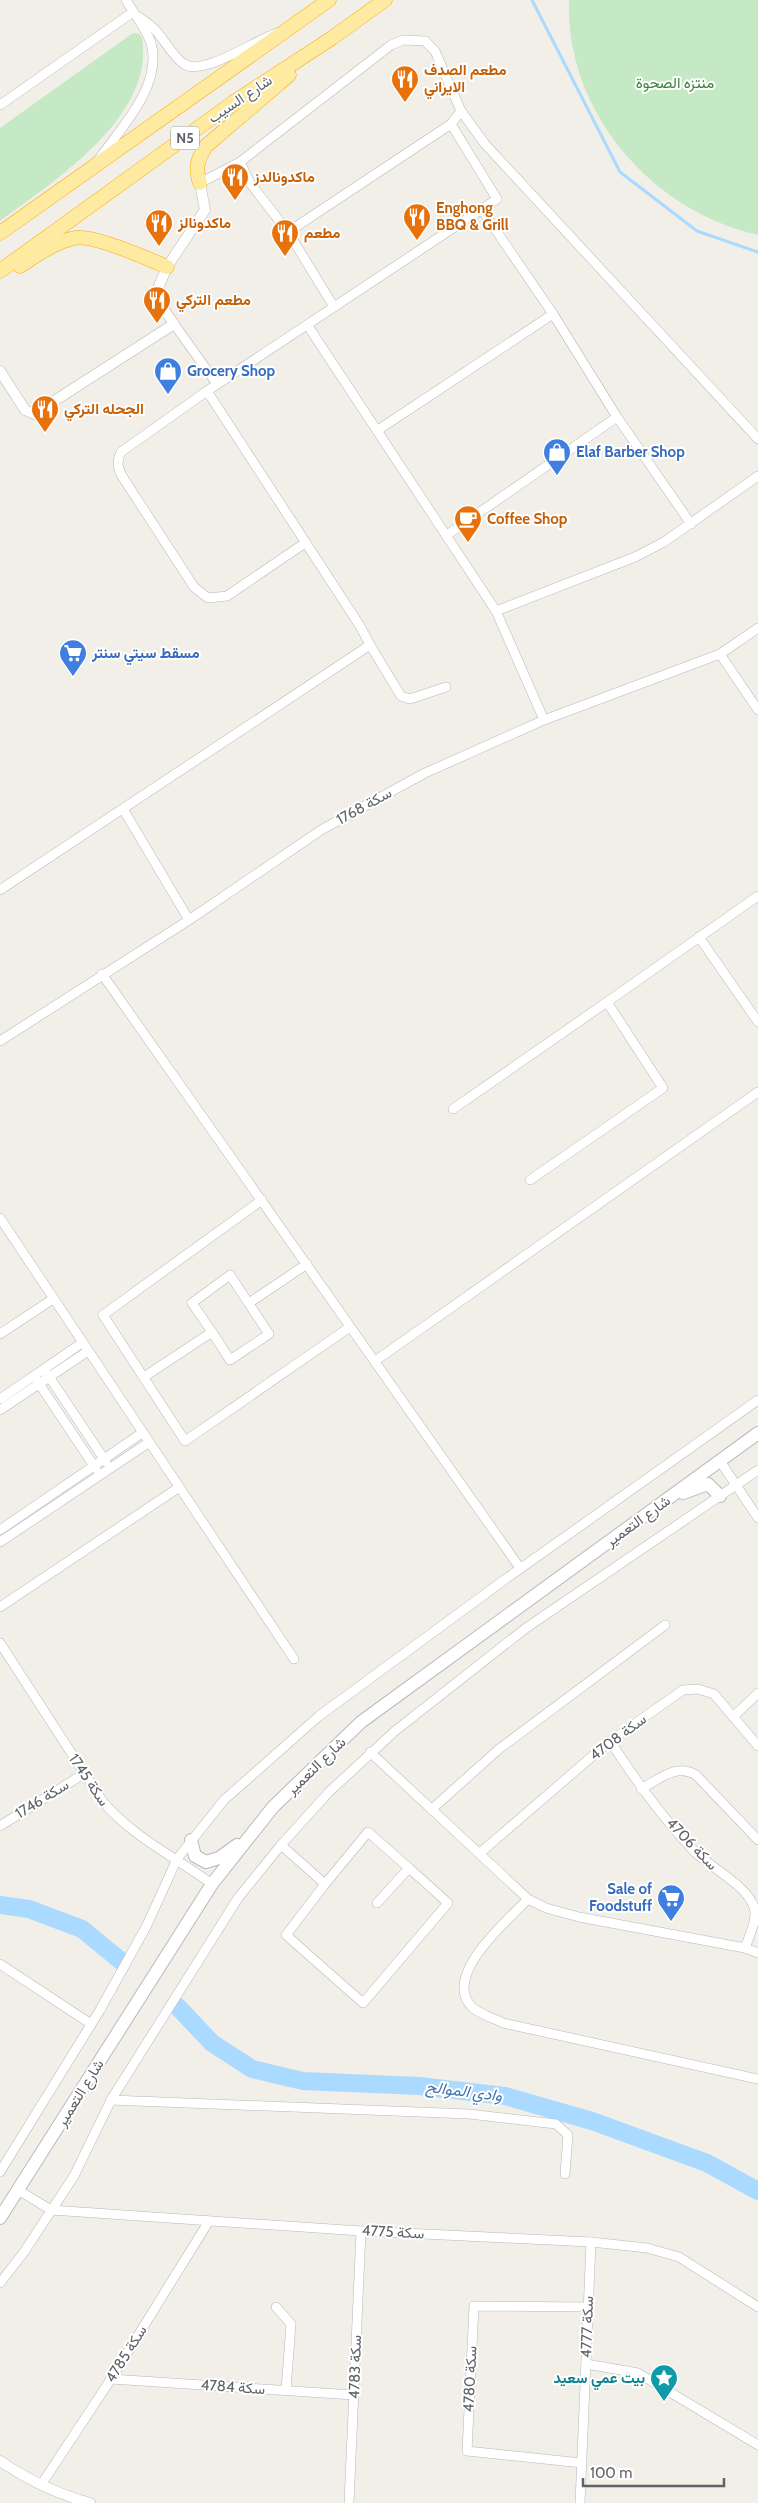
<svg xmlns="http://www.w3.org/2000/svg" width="758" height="2503" font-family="Cabin,Vazirmatn,sans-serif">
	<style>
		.green { fill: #c5e8c5 }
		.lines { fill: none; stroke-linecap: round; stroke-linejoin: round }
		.stream { stroke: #aadaff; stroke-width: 3 }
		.river { stroke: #aadaff; stroke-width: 18 }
		.minor-casing { stroke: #b5b8bc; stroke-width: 10 }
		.tertiary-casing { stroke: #b5b8bc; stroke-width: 11 }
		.secondary-casing { stroke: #b6babf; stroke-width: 14 }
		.trunk-casing { stroke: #f9ab00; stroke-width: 15 }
		.minor { stroke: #fff; stroke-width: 9 }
		.tertiary { stroke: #fff; stroke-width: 10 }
		.secondary { stroke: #fff; stroke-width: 12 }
		.trunk { stroke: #feeaa1; stroke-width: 14 }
		.labels { text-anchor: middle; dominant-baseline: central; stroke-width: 4; stroke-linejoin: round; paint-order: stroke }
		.shield { fill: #fff; stroke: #8f9295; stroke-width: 1 }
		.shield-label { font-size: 14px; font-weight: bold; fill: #5f6368 }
		.food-label { font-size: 15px; font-weight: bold; fill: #c56008; stroke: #fff; text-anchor: start }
		.park-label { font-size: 15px; fill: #348238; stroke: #fff }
		.street-label { font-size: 15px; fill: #5f6368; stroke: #fff }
		.shop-label { font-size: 15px; font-weight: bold; fill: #366cbe; stroke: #fff; text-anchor: start }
		.culture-label { font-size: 15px; font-weight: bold; fill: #0d838f; stroke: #fff; text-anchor: end }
		.water-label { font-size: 16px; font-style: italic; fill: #4174aa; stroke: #fff }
	</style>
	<rect width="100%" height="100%" fill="#f1efe8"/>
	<!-- green -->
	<g class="green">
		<path d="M569 0H758V235C651 211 565 111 569 0Z"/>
		<path d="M133 33 139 34 142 38C155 117 54 181 0 221V128Z"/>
	</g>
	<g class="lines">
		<!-- stream -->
		<path class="stream" d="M532 0 620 172 697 231 758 252"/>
		<!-- river -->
		<g class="river">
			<path d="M0 1905 29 1909 82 1929 121 1961"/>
			<path d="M177 2006 212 2043 252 2069 303 2081 419 2086 505 2096 592 2121 707 2163 758 2191"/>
		</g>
		<!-- minor casing -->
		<g class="minor-casing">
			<g id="minor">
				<path d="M139 17C145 21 152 26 157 32 166 42 173 57 184 64 202 77 256 40 277 33"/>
				<path d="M0 105 133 12"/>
				<path d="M99 159C121 128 163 85 151 43 146 28 134 14 126 0"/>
				<path d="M200 183 240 162"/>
				<path d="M482 210 553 314 617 417 691 524"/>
				<path d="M288 232 451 124 461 111"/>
				<path d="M334 307 288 232 250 183 240 162 391 45 403 40 425 41 435 51 461 111 485 144 758 439"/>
				<path d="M174 324 217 384"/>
				<path d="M308 326 496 611 544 720"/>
				<path d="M378 430 553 314"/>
				<path d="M447 535 617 417"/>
				<path d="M305 543 227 596 208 598 194 587 122 476C117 467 117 461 121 452L207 391 497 199 451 124"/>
				<path d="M496 611 635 557 664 542 758 476"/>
				<path d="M370 645 401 696 410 699 446 687"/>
				<path d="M720 654 758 710"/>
				<path d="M123 809 189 920"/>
				<path d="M0 890 370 645 360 626 207 391"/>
				<path d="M699 937 758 1022"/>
				<path d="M102 974 520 1568"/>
				<path d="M0 1041 189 920 321 830 425 773 544 720 720 654 758 628"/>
				<path d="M453 1109 607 1002"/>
				<path d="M530 1180 663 1088 607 1002 758 896"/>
				<path d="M262 1200 103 1315 185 1441 350 1327"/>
				<path d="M0 1218 294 1659"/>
				<path d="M249 1303 307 1264"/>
				<path d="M0 1334 53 1299"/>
				<path d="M375 1361 758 1092"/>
				<path d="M44 1369 106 1462"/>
				<path d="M34 1376 96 1469"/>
				<path d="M144 1377 212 1332 192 1303 230 1275 269 1334 230 1360 212 1332"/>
				<path d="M0 1399 82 1343"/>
				<path d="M0 1410 88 1351"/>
				<path d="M720 1461 758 1518"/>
				<path d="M0 1530 142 1433"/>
				<path d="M0 1542 148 1443"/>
				<path d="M0 1607 178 1488"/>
				<path d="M0 1643 103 1802C133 1837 175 1857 212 1884"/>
				<path d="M733 1717 758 1693"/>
				<path d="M610 1741C636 1781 663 1819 696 1853 712 1868 747 1886 754 1907 758 1919 749 1936 745 1948"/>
				<path d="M370 1752 528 1899 546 1908 579 1917 745 1948 758 1953"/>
				<path d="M641 1789C660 1779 676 1763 696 1775L758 1840"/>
				<path d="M432 1809 499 1749 665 1625"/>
				<path d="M0 1826 85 1773"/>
				<path d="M281 1845 325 1884 286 1935 363 2003 448 1903 409 1868 377 1903"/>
				<path d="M480 1853 610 1741 683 1690 698 1689 714 1694 758 1746"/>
				<path d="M325 1884 368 1832 409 1868"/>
				<path d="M528 1899C508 1920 441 1976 472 2007 479 2014 494 2018 503 2023L758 2079"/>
				<path d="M0 1964 91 2024"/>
				<path d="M111 2100 469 2114 556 2124 568 2135 565 2174"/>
				<path d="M0 2172 100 2010 147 1925 177 1859 224 1800 319 1716 500 1583 758 1400"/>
				<path d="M18 2190 51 2210 361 2231 591 2242 647 2248 679 2257 758 2307"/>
				<path d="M0 2283 24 2252 74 2176 111 2100 238 1898 281 1845 329 1792 395 1731 526 1628 758 1470"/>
				<path d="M276 2307 291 2324 286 2390"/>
				<path d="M586 2364 638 2373 758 2445"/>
				<path d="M111 2379 354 2395"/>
				<path d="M582 2463 467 2451 474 2306 588 2307"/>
				<path d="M41 2485 111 2379 209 2221"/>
				<path d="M349 2503 361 2231"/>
				<path d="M580 2503 591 2242"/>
			</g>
		</g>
		<!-- tertiary casing -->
		<g class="tertiary-casing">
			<g id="tertiary">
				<path d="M0 371 25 410 34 414 174 324 158 301 156 293 167 267 205 210 200 183"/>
				<path d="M0 2461C28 2480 57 2494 90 2503"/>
			</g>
		</g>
		<!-- secondary casing -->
		<g class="secondary-casing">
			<g id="secondary">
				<path d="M683 1493 708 1484 720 1496"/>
				<path d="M191 1840 195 1856 206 1862 219 1858 237 1845"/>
				<path d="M0 2218 212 1884 273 1807 361 1722 758 1433"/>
			</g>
		</g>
		<!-- trunk casing -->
		<g class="trunk-casing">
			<g id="trunk">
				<path d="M200 183C195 168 197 160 206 146L289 75"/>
				<path d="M0 233 329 0"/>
				<path d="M20 266C37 255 55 242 75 238 92 234 149 259 167 267"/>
				<path d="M0 271 234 102 332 38 385 0"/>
			</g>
		</g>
		<!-- minor -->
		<use href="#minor" class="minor"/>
		<!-- tertiary -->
		<use href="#tertiary" class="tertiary"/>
		<!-- secondary -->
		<use href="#secondary" class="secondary"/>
		<!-- trunk -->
		<use href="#trunk" class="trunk"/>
	</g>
	<!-- icons -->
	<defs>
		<g id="restaurant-pin" transform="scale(1.4375)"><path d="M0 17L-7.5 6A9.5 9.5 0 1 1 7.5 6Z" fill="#e8710a" stroke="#fff"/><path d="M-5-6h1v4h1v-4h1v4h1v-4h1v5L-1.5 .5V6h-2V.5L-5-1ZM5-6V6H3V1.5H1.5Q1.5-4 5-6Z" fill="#fff"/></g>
		<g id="shop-pin" transform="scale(1.4375)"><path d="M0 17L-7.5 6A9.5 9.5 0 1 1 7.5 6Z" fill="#3f7fe0" stroke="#fff"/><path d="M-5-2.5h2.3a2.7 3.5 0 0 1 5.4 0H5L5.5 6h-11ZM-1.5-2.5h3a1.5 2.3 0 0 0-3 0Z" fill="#fff"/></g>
		<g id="cafe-pin" transform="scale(1.4375)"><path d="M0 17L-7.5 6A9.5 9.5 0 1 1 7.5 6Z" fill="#e8710a" stroke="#fff"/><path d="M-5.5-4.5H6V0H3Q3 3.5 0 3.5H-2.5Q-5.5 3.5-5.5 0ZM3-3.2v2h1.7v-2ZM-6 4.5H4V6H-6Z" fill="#fff"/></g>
		<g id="supermarket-pin" transform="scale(1.4375)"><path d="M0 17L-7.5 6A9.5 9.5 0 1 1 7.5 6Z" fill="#3f7fe0" stroke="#fff"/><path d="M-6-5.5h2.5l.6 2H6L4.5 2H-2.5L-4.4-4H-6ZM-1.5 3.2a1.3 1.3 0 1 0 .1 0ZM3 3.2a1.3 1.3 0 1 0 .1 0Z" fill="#fff"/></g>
		<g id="sight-pin" transform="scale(1.4375)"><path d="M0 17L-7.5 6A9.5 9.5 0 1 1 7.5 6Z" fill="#0f9aa8" stroke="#fff"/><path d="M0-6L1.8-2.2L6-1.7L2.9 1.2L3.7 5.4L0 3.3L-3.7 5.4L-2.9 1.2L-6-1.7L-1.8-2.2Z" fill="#fff"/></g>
	</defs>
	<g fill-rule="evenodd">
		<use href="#restaurant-pin" x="405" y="79"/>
		<use href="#restaurant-pin" x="235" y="177"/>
		<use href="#restaurant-pin" x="417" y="217"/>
		<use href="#restaurant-pin" x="159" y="223"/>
		<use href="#restaurant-pin" x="285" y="233"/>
		<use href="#restaurant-pin" x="157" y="300"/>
		<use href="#shop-pin" x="168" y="371"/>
		<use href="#restaurant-pin" x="45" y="409"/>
		<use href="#shop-pin" x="557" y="452"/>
		<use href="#cafe-pin" x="468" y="519"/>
		<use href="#supermarket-pin" x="73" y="653"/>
		<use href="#supermarket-pin" x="671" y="1898"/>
		<use href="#sight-pin" x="664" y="2378"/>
	</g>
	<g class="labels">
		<!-- shield labels -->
		<rect class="shield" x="171" y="126.5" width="28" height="23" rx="4"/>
		<g class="shield-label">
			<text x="185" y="138">N5</text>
		</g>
		<!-- food labels -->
		<g class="food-label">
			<text x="424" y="70">مطعم الصدف<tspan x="424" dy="17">الايراني</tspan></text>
			<text x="254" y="177">ماكدونالدز</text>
			<text x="436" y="208">Enghong<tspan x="436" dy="17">BBQ &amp; Grill</tspan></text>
			<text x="178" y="223">ماكدونالز</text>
			<text x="304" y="233">مطعم</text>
			<text x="176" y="300">مطعم التركي</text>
			<text x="64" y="409">الجحله التركي</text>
			<text x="487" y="519">Coffee Shop</text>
		</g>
		<!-- park labels -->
		<g class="park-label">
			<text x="675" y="83">منتزه الصحوة</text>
		</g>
		<!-- street labels -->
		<g class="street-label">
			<text transform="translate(240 99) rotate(-34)">شارع السيب</text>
			<text transform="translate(364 806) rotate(-29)">سكة 1768</text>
			<text transform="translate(638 1521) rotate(-36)">شارع التعمير</text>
			<text transform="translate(618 1737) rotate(-37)">سكة 4708</text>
			<text transform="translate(316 1766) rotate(-44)">شارع التعمير</text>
			<text transform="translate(89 1780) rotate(56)">سكة 1745</text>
			<text transform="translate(42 1799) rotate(-32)">سكة 1746</text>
			<text transform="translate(692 1844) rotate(46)">سكة 4706</text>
			<text transform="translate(80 2093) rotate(-58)">شارع التعمير</text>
			<text transform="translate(393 2232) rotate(3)">سكة 4775</text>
			<text transform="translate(587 2327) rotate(-88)">سكة 4777</text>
			<text transform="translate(126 2354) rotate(-58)">سكة 4785</text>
			<text transform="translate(355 2367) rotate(-88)">سكة 4783</text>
			<text transform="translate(470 2379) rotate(-87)">سكة 4780</text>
			<text transform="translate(233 2387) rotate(4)">سكة 4784</text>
		</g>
		<!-- shop labels -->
		<g class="shop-label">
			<text x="187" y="371">Grocery Shop</text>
			<text x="576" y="452">Elaf Barber Shop</text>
			<text x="92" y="653">مسقط سيتي سنتر</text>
			<text x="652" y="1889" text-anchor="end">Sale of<tspan x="652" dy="17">Foodstuff</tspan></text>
		</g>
		<!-- culture labels -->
		<g class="culture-label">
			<text x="645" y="2378">بيت عمي سعيد</text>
		</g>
		<!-- water labels -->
		<g class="water-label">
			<text transform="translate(464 2091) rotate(7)">وادي الموالح</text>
		</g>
	</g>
	<!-- scale -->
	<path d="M583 2478v8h141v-8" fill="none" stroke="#5f6368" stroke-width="2.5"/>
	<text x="590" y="2478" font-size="15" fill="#5f6368" stroke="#ffffff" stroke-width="4" paint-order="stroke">100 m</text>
</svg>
